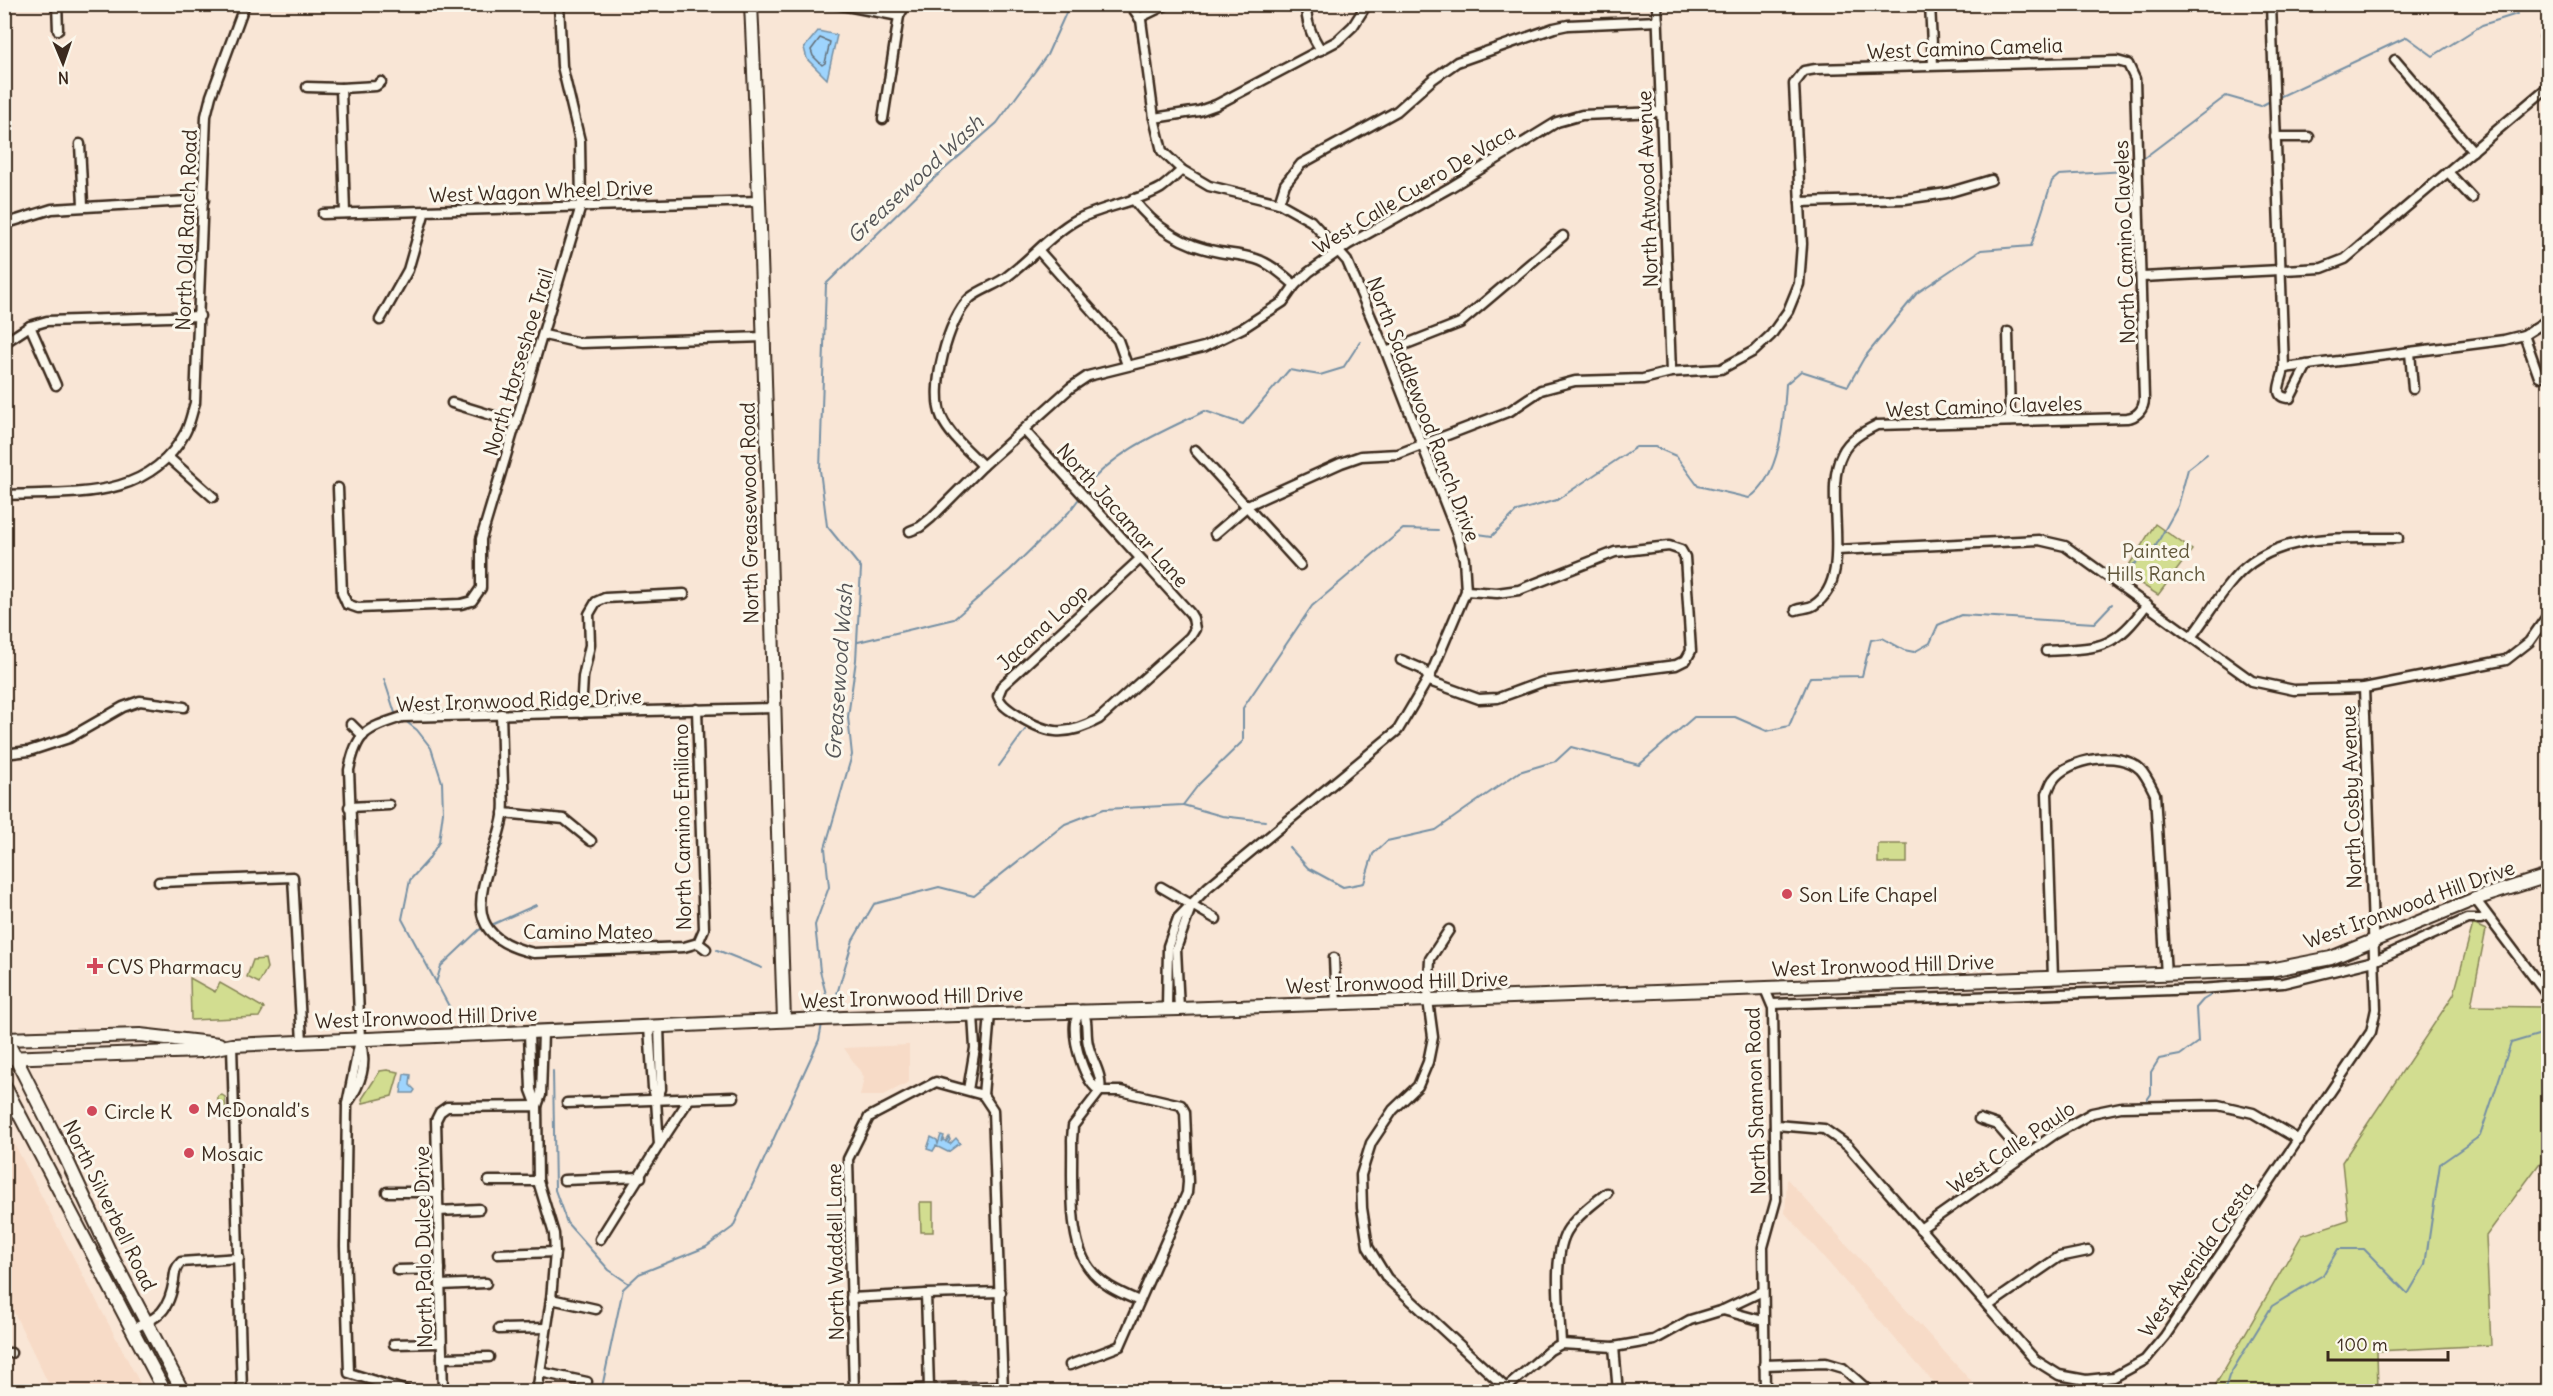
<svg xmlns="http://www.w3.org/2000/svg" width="2553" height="1396" font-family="Delius,sans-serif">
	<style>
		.built { fill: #f7dbc7 }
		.green { fill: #d2dd90; stroke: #868457; stroke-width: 1.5 }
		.water { fill: #9ed4fd; stroke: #7690a4; stroke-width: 1.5 }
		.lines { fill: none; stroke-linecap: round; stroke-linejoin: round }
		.shore { stroke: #636e77; stroke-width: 1.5 }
		.stream { stroke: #7690a4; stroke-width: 2 }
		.street-casing { stroke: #3b2a1e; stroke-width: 13 }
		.secondary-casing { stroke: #3b2a1e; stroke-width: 16 }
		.street { stroke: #fbf7ec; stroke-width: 8 }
		.secondary { stroke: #fbf7ec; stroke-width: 12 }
		.poi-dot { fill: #d1495b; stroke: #fbf7ec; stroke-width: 2 }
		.labels { text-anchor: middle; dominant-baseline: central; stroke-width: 6; stroke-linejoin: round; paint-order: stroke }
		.street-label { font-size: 20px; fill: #3b2a1e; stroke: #fbf7ec }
		.park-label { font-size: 20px; fill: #61573a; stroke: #fbf7ec }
		.poi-label { font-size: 20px; fill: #3b2a1e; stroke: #fbf7ec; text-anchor: start }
		.water-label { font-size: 21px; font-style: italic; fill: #545456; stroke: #fbf7ec }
	</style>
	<rect width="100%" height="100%" fill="#f9e6d6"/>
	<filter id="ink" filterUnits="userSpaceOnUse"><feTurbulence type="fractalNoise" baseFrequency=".0167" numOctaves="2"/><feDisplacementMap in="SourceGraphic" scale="12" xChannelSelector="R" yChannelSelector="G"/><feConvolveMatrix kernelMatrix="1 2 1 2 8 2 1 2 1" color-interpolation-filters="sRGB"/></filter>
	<g filter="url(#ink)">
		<!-- built -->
		<g class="built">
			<path d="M909 1045V1082L882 1096H860L864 1077 844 1048Z"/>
			<path d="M4 1124 75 1260 144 1391H52L5 1294Z"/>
			<path d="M1787 1179 1980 1391H1941L1785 1213Z"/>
		</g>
		<!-- green -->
		<g class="green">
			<path d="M2155 524 2192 550 2158 595 2124 573Z"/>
			<rect x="1878" y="844" width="29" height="19"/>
			<path d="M2473 924 2486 930 2471 1006 2543 1007 2548 1015V1152L2486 1236 2491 1345 2377 1351 2378 1391H2212L2302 1235 2348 1220 2342 1162 2454 994Z"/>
			<path d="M265 959 267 968 259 983 247 977 253 960Z"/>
			<path d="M190 978 215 992 220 983 264 1008 259 1017 191 1020Z"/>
			<path d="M387 1070 399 1072 392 1096 363 1103 362 1099 380 1071Z"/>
			<path d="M222 1095 225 1097 226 1114 217 1117 218 1096Z"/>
			<path d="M920 1202H933V1232H921Z"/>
		</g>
		<!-- water -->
		<g class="water">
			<path d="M818 31 837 35 827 79 807 59 804 48Z"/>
			<path d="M404 1074 411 1075 410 1085 415 1090 413 1093H401Z"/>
			<path d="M941 1135 944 1136 942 1142 944 1139 946 1142 949 1137 950 1140 948 1143 950 1144 956 1138 960 1143 948 1152 936 1146 933 1151 927 1149 931 1137 937 1140 938 1144Z"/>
		</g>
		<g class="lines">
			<!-- shore -->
			<path class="shore" d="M820 38 830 42 825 63 822 65 813 56 811 50Z"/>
			<!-- stream -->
			<g class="stream">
				<path d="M2277 98 2407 37 2433 56 2482 25 2517 14"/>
				<path d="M2140 161 2226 96 2261 106 2272 100"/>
				<path d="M1085 489C1113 451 1164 431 1205 411L1243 424 1289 370 1320 375 1343 368 1360 342"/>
				<path d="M1478 534 1492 536 1517 511 1557 500 1636 447H1655L1676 456 1698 486 1749 498C1781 477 1784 418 1786 384L1801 371 1848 386 1864 358 1917 293 1981 250 2031 246 2052 181 2059 175 2126 171 2135 164"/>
				<path d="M2130 567 2154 549 2178 506 2188 469 2207 454"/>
				<path d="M858 642 954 619 1010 570 1069 512 1078 500"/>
				<path d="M384 679 395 713 397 715"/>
				<path d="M404 720 417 730 431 748 442 782 443 812 439 842 428 860 410 880 402 919 451 1010"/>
				<path d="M999 766 1025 730"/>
				<path d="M1183 805 1222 816 1265 821"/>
				<path d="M1289 847 1308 868 1343 887 1364 883 1373 854 1387 841 1436 830 1519 772 1556 761 1571 747 1639 765 1694 717H1735L1767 731 1789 726 1810 677 1862 676 1871 640 1882 638 1904 650 1914 652 1930 643 1938 625 1961 615 2094 623 2112 604"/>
				<path d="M489 926 536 905"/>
				<path d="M717 950 762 968"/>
				<path d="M436 983 441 966 479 930 484 928"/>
				<path d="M831 1014 853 940 874 904 939 887 974 896 1065 824 1104 809 1183 805 1199 784 1243 741V708L1312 606 1403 529 1438 530"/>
				<path d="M824 1015 827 998 820 971 815 925 829 887 825 848 852 755 848 717 856 660 861 568 827 526 820 470 826 284 931 181 997 123 1047 55 1070 4"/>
				<path d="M553 1071 555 1190 567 1223 609 1270 628 1283"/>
				<path d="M2147 1100 2151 1094V1072L2159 1059 2180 1055 2198 1042 2196 1008 2203 1000 2213 994"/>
				<path d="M601 1392 623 1289 639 1274 706 1247 733 1227 819 1040 822 1024"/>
				<path d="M2224 1392 2229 1376 2272 1306 2323 1275 2338 1249H2364L2408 1294 2425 1265 2440 1164 2480 1136 2511 1043 2548 1032"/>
			</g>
			<!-- street casing -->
			<g class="street-casing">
				<g id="street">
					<path d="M57 4 58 30"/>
					<path d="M836 4 899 16"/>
					<path d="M1130 4 1141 20 1154 118 1162 151 1182 170 1209 186 1279 203 1311 221 1347 261 1386 352 1457 534 1464 559 1466 591 1431 674 1398 730 1208 887 1178 918 1168 946 1167 1009"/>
					<path d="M1306 4C1306 22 1311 35 1321 50"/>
					<path d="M1657 4 1671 372"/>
					<path d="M1930 4 1933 65"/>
					<path d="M2271 4 2284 368C2283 380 2270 398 2290 398L2307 365"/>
					<path d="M1139 18 1168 4"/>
					<path d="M2545 37 2548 44"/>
					<path d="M2395 60 2473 151"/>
					<path d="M307 87 341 88 376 86 381 82"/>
					<path d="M341 88 345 213"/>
					<path d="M1154 118 1199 111 1216 105 1337 41 1353 26 1367 4"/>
					<path d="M883 119 899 16 906 4"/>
					<path d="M2275 137H2309"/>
					<path d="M80 144 83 205"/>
					<path d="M2448 172 2472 198"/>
					<path d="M1133 199C1155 228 1183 246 1219 252 1231 254 1244 255 1256 259 1271 264 1283 275 1295 285"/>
					<path d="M1800 202 1905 199 1947 193 1991 180"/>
					<path d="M1279 203 1285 184 1301 164 1397 111 1433 79 1457 62 1554 28 1568 25 1658 21"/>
					<path d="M323 214 760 201"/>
					<path d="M4 224 52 209 204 200"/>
					<path d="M1039 251 1118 340 1127 365"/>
					<path d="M2142 277 2322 268 2345 259 2548 87"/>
					<path d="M380 320 408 270 425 211"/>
					<path d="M30 326 56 385"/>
					<path d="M2008 332 2010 421"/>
					<path d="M544 335 581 343 764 337"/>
					<path d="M2524 335 2539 377"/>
					<path d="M4 343 30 326 47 321 200 316"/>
					<path d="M1386 352 1460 323 1563 236"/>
					<path d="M2410 352 2413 389"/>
					<path d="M2284 368 2504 340 2524 335 2548 320"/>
					<path d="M452 403 517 423"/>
					<path d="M1024 430 1190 613 1193 618 1195 629 1190 637 1099 719C1065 738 1045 734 1014 713 1007 708 1001 705 998 696L1002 686 1140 559"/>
					<path d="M1195 450 1300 565"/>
					<path d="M168 457 213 497"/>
					<path d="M983 466C970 452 950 436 942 418 929 390 948 318 970 298 982 288 998 285 1009 275 1032 258 1051 234 1076 220 1102 206 1135 203 1161 188 1168 183 1175 176 1182 170"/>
					<path d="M338 488 342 593 347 604"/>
					<path d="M4 495C71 492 148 502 185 433 190 424 192 412 195 403L206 116 211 96 245 4"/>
					<path d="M910 531 920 527 931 518 983 466 1070 388 1088 376 1204 347 1243 328 1283 302 1295 285 1309 272 1349 244 1451 187 1557 122 1582 115 1661 112"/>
					<path d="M1215 534 1250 504 1341 463 1361 456 1398 454 1510 411 1541 390 1575 381 1643 379 1671 372 1721 369 1754 351 1771 335 1788 311 1799 284 1802 244 1794 84 1804 71 1816 69 2117 61 2128 64 2135 79 2144 399C2144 409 2137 417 2127 418L1877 425C1863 432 1849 439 1842 454 1821 494 1857 577 1814 605 1810 608 1801 608 1796 610"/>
					<path d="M1837 550 2039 540 2065 546 2252 681 2294 690 2364 688 2506 660 2529 642 2548 615"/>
					<path d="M347 604 358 608 461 604 472 601 481 588V539L581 206 580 141 562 66 559 4"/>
					<path d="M2192 636C2206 618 2218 597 2233 580 2274 531 2341 539 2398 538"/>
					<path d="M2046 651C2100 648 2114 650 2147 604"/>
					<path d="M1401 660 1422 669 1432 682 1479 699 1498 698 1542 682 1676 665 1686 660 1691 651 1685 557 1681 550 1669 546 1615 552 1519 590 1497 593 1466 591"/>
					<path d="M697 709 704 929 698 943"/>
					<path d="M581 713 583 677 590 645 589 614 596 602 605 598 684 594"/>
					<path d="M501 714C502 737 502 760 503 783 503 794 505 805 503 816 493 872 445 934 534 953L684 947 698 943"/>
					<path d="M351 724 363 736"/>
					<path d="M4 754 29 751 69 738 123 707 140 701 184 707"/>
					<path d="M349 807 389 805"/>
					<path d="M503 813 564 819 591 841"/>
					<path d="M159 882 293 877 302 1042"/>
					<path d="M1161 887 1216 919"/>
					<path d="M2475 899 2548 996"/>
					<path d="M1449 930 1430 959 1428 1000 1433 1037 1428 1062 1418 1086 1393 1110 1371 1143 1361 1175 1362 1208 1368 1247 1387 1278 1507 1389"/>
					<path d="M698 943 706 949"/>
					<path d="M1334 958 1336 1004"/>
					<path d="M2053 978 2047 793C2049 789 2050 784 2053 780 2068 758 2120 750 2140 769 2146 775 2151 786 2155 794L2166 975"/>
					<path d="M1772 1004 2200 989 2283 983 2374 961 2467 919H2481L2487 916"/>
					<path d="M1179 1009 1176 949 1191 907"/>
					<path d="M1082 1010C1089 1021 1085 1031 1088 1044 1091 1060 1103 1074 1100 1091 1084 1082 1073 1042 1075 1023 1076 1019 1079 1014 1082 1010Z"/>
					<path d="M649 1027 653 1088 656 1100 661 1089 659 1026"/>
					<path d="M529 1033 531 1090 537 1106 541 1095 543 1032"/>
					<path d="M360 1040 347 1104 345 1246 349 1373 410 1392"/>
					<path d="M232 1045 242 1392"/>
					<path d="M968 1090 975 1048 973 1015"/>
					<path d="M983 1095 990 1014"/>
					<path d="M567 1103 734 1097"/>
					<path d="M347 1104C361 1084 368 1064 360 1040L349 770C357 731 366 729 402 717L773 708"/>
					<path d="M1979 1119 1997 1125 2024 1156"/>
					<path d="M1776 1125 1824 1129 1848 1146 2035 1360 2059 1375 2086 1380 2114 1377 2145 1360 2165 1336 2371 1032 2376 1009 2364 688"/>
					<path d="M659 1145 690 1098"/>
					<path d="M564 1180 641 1177"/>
					<path d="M489 1181H538"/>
					<path d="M387 1192H438"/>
					<path d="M438 1211 479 1209"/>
					<path d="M1920 1229 2055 1134 2092 1113 2121 1107 2218 1105 2253 1113 2299 1140"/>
					<path d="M600 1239 659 1145 656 1100"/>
					<path d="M498 1254 555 1252"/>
					<path d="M397 1270 440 1269"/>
					<path d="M440 1285 486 1283"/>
					<path d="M851 1298 926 1294"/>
					<path d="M551 1299 596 1309"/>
					<path d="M1988 1306 2059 1257 2088 1251"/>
					<path d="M1723 1310 1763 1291"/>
					<path d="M132 1329C160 1317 169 1311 174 1280 175 1272 175 1268 181 1262L239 1258"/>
					<path d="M499 1329 546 1328"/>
					<path d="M394 1344 441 1343"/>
					<path d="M1561 1344C1560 1313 1551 1252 1569 1228 1579 1214 1594 1203 1607 1193"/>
					<path d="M1614 1347 1618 1392"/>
					<path d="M4 1353H11"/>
					<path d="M442 1358 489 1357"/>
					<path d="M1070 1365 1120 1346 1187 1193 1188 1182 1185 1112 1181 1105 1121 1091H1100L1073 1126 1072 1140C1073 1176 1067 1239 1089 1268 1101 1285 1121 1293 1139 1301"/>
					<path d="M1764 1365 1826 1363 1843 1368 1870 1392"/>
					<path d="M540 1372 587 1382"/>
					<path d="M929 1388 926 1294 1001 1292"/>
					<path d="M854 1391 1003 1386"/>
					<path d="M1503 1391 1550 1350 1561 1344 1614 1347 1654 1340 1690 1320 1723 1310 1763 1321"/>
					<path d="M443 1392 436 1120 440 1112 447 1107 537 1106 538 1181 554 1234 555 1252 551 1299 537 1392"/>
					<path d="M854 1392 848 1159 869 1117 936 1082 983 1095 993 1110 1003 1392"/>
					<path d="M1765 1392 1763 1247 1776 1200 1773 1008 1765 989"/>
				</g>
			</g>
			<!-- secondary casing -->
			<g class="secondary-casing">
				<g id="secondary">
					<path d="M751 4C767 343 772 682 784 1020"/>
					<path d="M4 1035 64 1154 111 1255 183 1392"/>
					<path d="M4 1039 140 1035 219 1044"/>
					<path d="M4 1058 201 1051 232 1045 844 1018 1179 1009 2270 970 2331 958 2475 899 2548 876"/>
					<path d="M4 1085 165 1392"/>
				</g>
			</g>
			<!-- street -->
			<use href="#street" class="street"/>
			<!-- secondary -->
			<use href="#secondary" class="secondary"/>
		</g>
	</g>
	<!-- markers -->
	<g class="poi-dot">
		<circle cx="1787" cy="894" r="6"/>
		<path d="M92 957h6v6h6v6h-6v6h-6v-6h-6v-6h6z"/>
		<circle cx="194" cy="1109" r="6"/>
		<circle cx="92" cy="1111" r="6"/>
		<circle cx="189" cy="1153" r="6"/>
	</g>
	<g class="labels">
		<!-- street labels -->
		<g class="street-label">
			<text transform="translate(1965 48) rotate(-2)">West Camino Camelia</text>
			<text transform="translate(1414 189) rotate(-31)">West Calle Cuero De Vaca</text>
			<text transform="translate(1647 189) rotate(-92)">North Atwood Avenue</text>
			<text transform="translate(541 191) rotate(-2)">West Wagon Wheel Drive</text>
			<text transform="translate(186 230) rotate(-88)">North Old Ranch Road</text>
			<text transform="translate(2124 242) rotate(-92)">North Camino Claveles</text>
			<text transform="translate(518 362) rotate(-73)">North Horseshoe Trail</text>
			<text transform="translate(1984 406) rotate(-2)">West Camino Claveles</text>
			<text transform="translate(1424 409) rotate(69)">North Saddlewood Ranch Drive</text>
			<text transform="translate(749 513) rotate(-91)">North Greasewood Road</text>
			<text transform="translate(1123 515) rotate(48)">North Jacamar Lane</text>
			<text transform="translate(1042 627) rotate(-43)">Jacana Loop</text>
			<text transform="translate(519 700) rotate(-2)">West Ironwood Ridge Drive</text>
			<text transform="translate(2351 797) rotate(-92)">North Cosby Avenue</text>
			<text transform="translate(682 827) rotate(-91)">North Camino Emiliano</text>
			<text transform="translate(2409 904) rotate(-20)">West Ironwood Hill Drive</text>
			<text x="588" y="931">Camino Mateo</text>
			<text transform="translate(1883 965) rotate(-2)">West Ironwood Hill Drive</text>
			<text transform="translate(1397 982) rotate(-2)">West Ironwood Hill Drive</text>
			<text transform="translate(912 997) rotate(-2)">West Ironwood Hill Drive</text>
			<text transform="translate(426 1017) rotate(-2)">West Ironwood Hill Drive</text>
			<text transform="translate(1755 1101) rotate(-92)">North Shannon Road</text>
			<text transform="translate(2011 1147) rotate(-34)">West Calle Paulo</text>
			<text transform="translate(110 1205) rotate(64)">North Silverbell Road</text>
			<text transform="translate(423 1247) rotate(-91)">North Palo Dulce Drive</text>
			<text transform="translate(835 1252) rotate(-91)">North Waddell Lane</text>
			<text transform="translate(2196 1259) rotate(-55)">West Avenida Cresta</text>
		</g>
		<!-- park labels -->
		<g class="park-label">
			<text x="2156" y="550">Painted<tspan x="2156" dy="23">Hills Ranch</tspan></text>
		</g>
		<!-- poi labels -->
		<g class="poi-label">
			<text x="1799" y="894">Son Life Chapel</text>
			<text x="107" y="966">CVS Pharmacy</text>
			<text x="206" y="1109">McDonald's</text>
			<text x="104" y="1111">Circle K</text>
			<text x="201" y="1153">Mosaic</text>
		</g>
		<!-- water labels -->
		<g class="water-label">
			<text transform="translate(915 179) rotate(-43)">Greasewood Wash</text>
			<text transform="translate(839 672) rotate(-86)">Greasewood Wash</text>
		</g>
	</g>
	<!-- margin -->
	<rect width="2553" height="1396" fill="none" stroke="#fbf7ec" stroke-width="24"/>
	<rect x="12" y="12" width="2529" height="1372" fill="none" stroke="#3b2a1e" stroke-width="2" filter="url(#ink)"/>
	<!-- north arrow -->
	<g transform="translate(63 63) rotate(178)" stroke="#fbf7ec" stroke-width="4.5" paint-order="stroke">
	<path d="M0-4.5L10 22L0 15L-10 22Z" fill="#3b2a1e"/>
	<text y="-9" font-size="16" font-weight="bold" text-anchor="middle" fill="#3b2a1e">N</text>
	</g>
	<!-- scale -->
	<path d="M2328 1351v9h120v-9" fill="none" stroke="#3b2a1e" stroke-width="3"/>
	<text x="2337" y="1351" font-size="18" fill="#3b2a1e" stroke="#fbf7ec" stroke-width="4.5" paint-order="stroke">100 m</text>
</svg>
